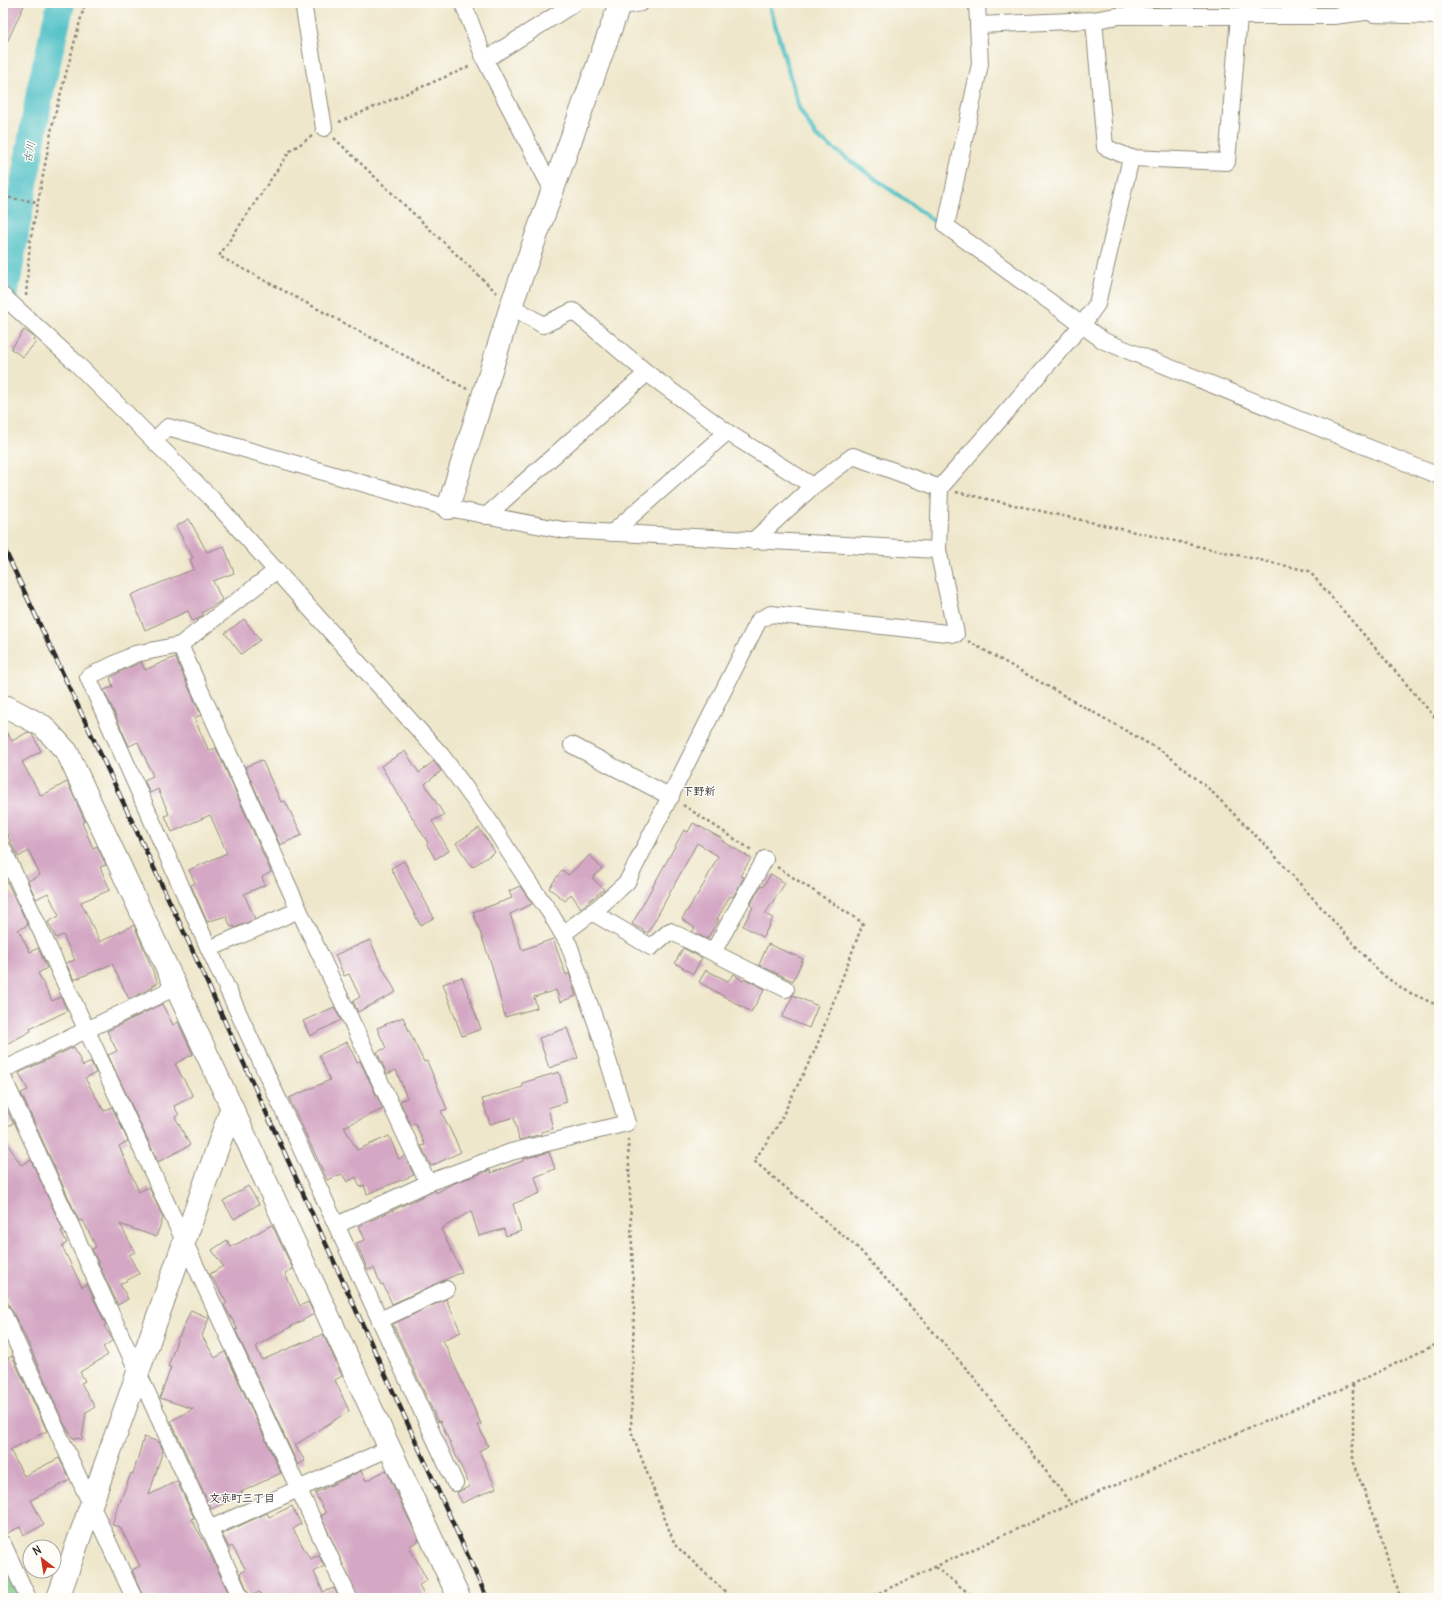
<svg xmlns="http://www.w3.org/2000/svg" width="1442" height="1601" font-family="Delius,'Klee One',sans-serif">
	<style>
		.green { fill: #7bc786; stroke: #537958 }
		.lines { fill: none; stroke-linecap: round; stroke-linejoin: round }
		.stream { stroke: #54c2c8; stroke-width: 4.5 }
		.river { stroke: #54c2c8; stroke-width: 28 }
		.building { fill: #d4a7c4 }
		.street-casing { stroke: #8d897b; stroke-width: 18 }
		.secondary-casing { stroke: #8d897b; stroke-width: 24 }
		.path { stroke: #8d897b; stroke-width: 2.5; stroke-dasharray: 3 3; stroke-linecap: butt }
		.street { stroke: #fff; stroke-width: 16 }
		.secondary { stroke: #fff; stroke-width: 22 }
		.rail-casing { stroke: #2b2b2b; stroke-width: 4.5 }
		.rail { stroke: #fdfcf7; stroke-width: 3; stroke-dasharray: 9; stroke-linecap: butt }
		.labels { text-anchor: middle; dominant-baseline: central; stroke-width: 3; stroke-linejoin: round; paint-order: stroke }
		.water-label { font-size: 11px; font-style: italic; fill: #396062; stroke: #fdfcf7 }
		.neighbourhood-label { font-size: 11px; font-weight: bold; fill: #2b2b2b; stroke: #fdfcf7 }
	</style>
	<rect width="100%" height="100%" fill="#fdfcf7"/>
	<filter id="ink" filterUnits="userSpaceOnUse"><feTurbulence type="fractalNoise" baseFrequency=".025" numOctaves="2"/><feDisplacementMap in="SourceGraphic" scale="8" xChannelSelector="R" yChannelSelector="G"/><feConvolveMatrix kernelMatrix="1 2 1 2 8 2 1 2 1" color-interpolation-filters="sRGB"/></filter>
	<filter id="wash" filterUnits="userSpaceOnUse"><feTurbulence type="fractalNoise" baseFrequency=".012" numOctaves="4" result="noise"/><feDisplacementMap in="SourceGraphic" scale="16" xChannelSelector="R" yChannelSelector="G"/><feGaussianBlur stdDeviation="0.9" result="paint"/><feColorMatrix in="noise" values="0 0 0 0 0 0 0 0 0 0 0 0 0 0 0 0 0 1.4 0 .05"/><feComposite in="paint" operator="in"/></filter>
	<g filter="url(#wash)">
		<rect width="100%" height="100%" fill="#efe7cb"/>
		<!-- green -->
		<path class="green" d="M18 1575 23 1598H3V1582Z"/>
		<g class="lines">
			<!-- stream -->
			<path class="stream" d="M769 3 799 108 816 136 934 221"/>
			<!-- river -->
			<path class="river" d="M3 302 41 87 61 3"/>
		</g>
		<g id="blocks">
			<!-- building -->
			<g class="building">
				<path d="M3 3H25L3 51Z"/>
				<path d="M24 330 34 337 33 340 36 342 23 357 11 349Z"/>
				<path d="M189 519 207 552 224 546 234 573 213 581 222 600 202 613 203 615 198 619 192 621 188 611 145 630 131 595 194 569 190 559 193 558 176 526Z"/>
				<path d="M244 619 260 640 241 654 225 633Z"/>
				<path d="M175 657 201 715 194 718 209 751 216 748 271 872 262 877 265 885 244 894 255 919 235 928 234 926 231 927 226 916 207 922 191 885 195 883 189 870 227 853 210 815 172 832 165 816 169 814 158 789 150 793 144 780 153 776 138 742 129 746 104 690 113 687 110 678 122 671 141 662 145 670Z"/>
				<path d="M3 727 12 741 28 732 32 734 41 751 22 762 41 796 67 782 85 821 82 823 93 848 97 846 106 865 100 867 110 890 81 902 100 942 134 925 158 983 152 986 153 987 129 999 112 964 74 980 66 963 75 960 63 935 56 938 48 922 59 916 48 893 36 899 28 881 40 875 29 851 18 857 3 826Z"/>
				<path d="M405 751 419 773 434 761 441 771 425 784 444 815 432 821 449 851 435 859 427 844 428 843 381 766Z"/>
				<path d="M262 760 281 802 285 801 302 835 280 845 245 767Z"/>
				<path d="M693 823 723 839 722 841 751 858 740 876 744 877 733 897 730 896 717 919 719 920 707 939 692 932 695 928 682 919 704 884 718 856 697 843 648 933 632 924 684 830 688 832Z"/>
				<path d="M479 828 495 852 472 867 456 843Z"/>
				<path d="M590 855 602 869 592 878 604 889 581 908 571 894 565 901 549 888 562 870 568 875Z"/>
				<path d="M404 861 434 918 420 925 391 868Z"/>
				<path d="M3 874 28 925 18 930 30 952 38 948 47 968 38 973 52 1001 61 997 67 1011 30 1029 31 1031 3 1046Z"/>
				<path d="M771 874 785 883 765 914 773 918 763 937 743 926 753 907 750 905 761 886 763 887Z"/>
				<path d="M520 886 532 904 510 914 522 950 553 939 566 975 569 973 576 996 560 1002 556 990 534 997 537 1008 505 1017 492 966 473 912 512 898 509 891Z"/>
				<path d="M370 940 382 967 396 992 358 1012 353 1001 360 997 349 974 344 976 335 955Z"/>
				<path d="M768 944 803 959 793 981 759 965Z"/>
				<path d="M683 948 702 958 693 974 675 963Z"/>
				<path d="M706 970 728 981 734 974 743 981 745 979 765 989 751 1012 699 982Z"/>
				<path d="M462 977 481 1029 462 1036 443 984Z"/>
				<path d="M793 995 818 1006 809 1028 782 1017Z"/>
				<path d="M162 1004 173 1025 178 1022 193 1054 175 1064 193 1096 174 1106 179 1115 175 1117 190 1145 158 1162 108 1055 117 1051 107 1031Z"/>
				<path d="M334 1007 341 1020 310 1036 303 1021Z"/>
				<path d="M403 1017 410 1033 424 1062 427 1061 435 1080 447 1109 441 1111 461 1152 431 1166 421 1146 425 1145 415 1123 411 1125 400 1101 407 1098 396 1070 387 1074 377 1052 386 1048 377 1028Z"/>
				<path d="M567 1028 578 1058 549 1068 539 1038Z"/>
				<path d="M347 1042 357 1062 360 1061 383 1109 344 1127 357 1150 389 1136 399 1159 405 1156 414 1175 367 1194 364 1185 360 1187 356 1177 347 1182 342 1174 327 1180 289 1098 330 1080 319 1055Z"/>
				<path d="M74 1047 83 1066 91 1062 96 1073 85 1078 104 1111 112 1107 128 1141 119 1146 139 1192 149 1187 163 1218 156 1237 120 1224 135 1252 129 1255 139 1274 120 1284 128 1299 118 1305 92 1249 96 1247 83 1220 79 1221 21 1093 28 1090 19 1073Z"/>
				<path d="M559 1072 567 1102 548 1108 553 1129 541 1132 542 1134 519 1140 514 1117 490 1124 482 1099 523 1087 522 1083Z"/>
				<path d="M3 1101 13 1123 3 1129Z"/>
				<path d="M3 1137 21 1165 31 1160 63 1230 61 1231 67 1243 62 1246 82 1287 87 1284 106 1325 104 1326 113 1340 103 1347 108 1355 80 1372 85 1381 81 1383 95 1407 86 1412 82 1439 73 1438 63 1422 26 1338 3 1293Z"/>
				<path d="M549 1152 555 1169 535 1177 540 1193 513 1204 521 1231 506 1236 504 1229 479 1236 471 1211 441 1229 462 1272 392 1304 383 1284 381 1285 374 1268 368 1270 356 1243 365 1240 359 1226 432 1192 435 1190 436 1193 452 1184 490 1170 491 1173 523 1161V1159Z"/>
				<path d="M248 1186 259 1204 234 1219 223 1201Z"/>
				<path d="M272 1225 293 1269 285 1273 300 1306 308 1302 314 1314 256 1346 262 1360 323 1334 342 1376 335 1380 349 1411 295 1445 305 1461 298 1465 235 1329 238 1330 224 1305 227 1303 210 1274 223 1266 212 1250 227 1240 231 1247Z"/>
				<path d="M446 1299 461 1332 443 1340 481 1424 478 1425 488 1446 479 1451 496 1488 462 1503 457 1493 470 1486 440 1421 438 1422 393 1324Z"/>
				<path d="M191 1310 209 1318 202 1336 215 1358 225 1352 281 1473 241 1492 242 1495 211 1509 171 1421 193 1409 160 1398 171 1367H168L178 1337H179Z"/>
				<path d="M12 1356 47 1431 10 1450 24 1476 59 1458 70 1480 31 1500 44 1525 24 1535 20 1527 3 1535V1361Z"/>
				<path d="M144 1437 159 1442 163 1450 149 1495 177 1481 194 1518 191 1519 205 1543 231 1598H144L132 1570 140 1566 120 1527 112 1525 119 1502H120L131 1473 133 1474Z"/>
				<path d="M386 1470 419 1541 409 1546 427 1580 419 1585 426 1598H358L321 1516 326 1513 315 1493 361 1471 366 1481Z"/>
				<path d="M292 1506 301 1524 293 1529 310 1559 319 1555 324 1566 314 1572 323 1592 334 1588 339 1598H263L259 1592 250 1597 240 1573 246 1570 232 1546 229 1548 222 1534 267 1513 269 1517Z"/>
			</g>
		</g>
	</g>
	<g filter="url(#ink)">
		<use href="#blocks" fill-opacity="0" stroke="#8d897b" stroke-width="1"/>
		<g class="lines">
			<!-- street casing -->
			<g class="street-casing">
				<g id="street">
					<path d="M303 3 324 128"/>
					<path d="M463 3 485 60 552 189"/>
					<path d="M615 3 618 7 641 3"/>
					<path d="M977 3 980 64 946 226 1104 341 1439 476"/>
					<path d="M978 25 1094 20 1118 16H1334L1374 11"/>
					<path d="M485 60 575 3"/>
					<path d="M1131 158 1227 162 1239 16"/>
					<path d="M3 296 75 362 213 500 442 756 488 819 531 886 549 911 569 945 601 1037 627 1123 511 1152 428 1183 337 1225"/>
					<path d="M511 306 543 325 573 311 647 373 727 432 813 486 853 456 940 488 938 550 956 634 771 614 759 620 627 882 599 907 563 934"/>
					<path d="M154 441 168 427 448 508 563 530 938 550"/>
					<path d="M940 488 1082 325 1097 304 1131 158 1105 147 1094 20"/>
					<path d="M486 516 647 373"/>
					<path d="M612 533 727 432"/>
					<path d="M753 541 813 486"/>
					<path d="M277 570 180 645 135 654 88 677 209 949 299 910"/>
					<path d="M180 645 299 910 428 1183"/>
					<path d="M572 745 671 797"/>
					<path d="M3 849 349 1598"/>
					<path d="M592 912 651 947 670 931 786 989"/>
					<path d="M209 949 455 1483"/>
					<path d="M713 952 765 859"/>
					<path d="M3 1070 176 987"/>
					<path d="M3 1077 241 1598"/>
					<path d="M3 1313 134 1598"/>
					<path d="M380 1320 446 1289"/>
					<path d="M209 1529 390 1448"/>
					<path d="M3 1544 28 1598"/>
				</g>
			</g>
			<!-- secondary casing -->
			<g class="secondary-casing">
				<g id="secondary">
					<path d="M1361 3 1374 11 1439 13"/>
					<path d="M448 508 511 306 620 3"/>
					<path d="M3 707H7L43 726 67 752 459 1598"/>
					<path d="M58 1598 232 1107"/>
				</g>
			</g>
			<!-- path -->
			<g class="path">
				<path d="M339 122 471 66"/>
				<path d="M312 136 290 151 219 256 467 389"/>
				<path d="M334 138 497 293"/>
				<path d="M3 197 38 202 53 122 85 3"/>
				<path d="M26 296 30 241 38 202"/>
				<path d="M956 492 1309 571 1439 722"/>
				<path d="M968 641 1165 753 1208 788 1267 847 1380 973 1406 991 1439 1006"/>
				<path d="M683 805 753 851"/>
				<path d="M777 867 863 923 816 1048 778 1125 754 1161 859 1249 972 1375 1071 1504"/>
				<path d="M628 1139 634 1304 631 1431 675 1545 732 1598"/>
				<path d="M1353 1384V1463L1377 1523 1399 1598"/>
				<path d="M935 1567 975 1598"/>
				<path d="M868 1598 1071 1504 1353 1384 1439 1343"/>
			</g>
			<!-- street -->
			<use href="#street" class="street"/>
			<!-- secondary -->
			<use href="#secondary" class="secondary"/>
			<!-- rail casing -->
			<g class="rail-casing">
				<path id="rail" d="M3 546 190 945 487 1598"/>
			</g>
			<!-- rail -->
			<use href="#rail" class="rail"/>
		</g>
	</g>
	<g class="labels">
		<!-- water labels -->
		<g class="water-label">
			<text transform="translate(29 152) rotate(-80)">古川</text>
		</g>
		<!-- neighbourhood labels -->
		<g class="neighbourhood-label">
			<text x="699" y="791">下野新</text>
			<text x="242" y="1498">文京町三丁目</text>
		</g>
	</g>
	<!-- margin -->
	<rect width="1442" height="1601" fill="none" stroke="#fdfcf7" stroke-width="16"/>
	<!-- north arrow -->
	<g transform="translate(42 1559) rotate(329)"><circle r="19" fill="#fdfcf7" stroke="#a9a8a5"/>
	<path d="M0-3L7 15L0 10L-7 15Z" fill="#c8321e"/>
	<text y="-6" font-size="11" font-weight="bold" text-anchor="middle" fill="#2b2b2b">N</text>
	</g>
</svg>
